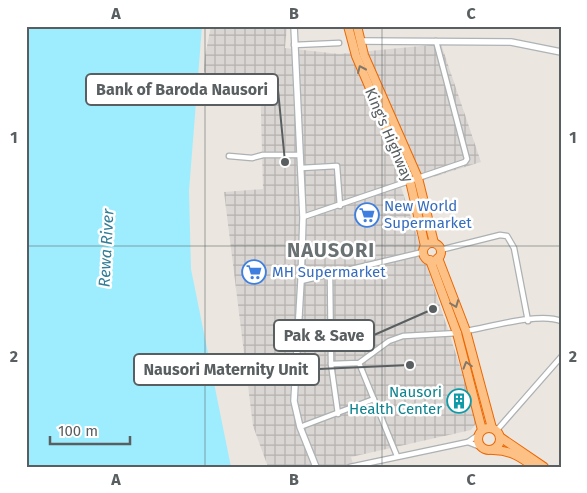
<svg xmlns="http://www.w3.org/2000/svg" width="587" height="493" font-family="'Fira Sans',sans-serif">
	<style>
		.industrial { fill: url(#industrial-grid) }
		.water { fill: #9dedff }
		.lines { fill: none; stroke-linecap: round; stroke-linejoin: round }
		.street-casing { stroke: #acb1b3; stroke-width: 7 }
		.secondary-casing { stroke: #adb3b6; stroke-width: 8 }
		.highway-casing { stroke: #ec6600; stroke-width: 10 }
		.street { stroke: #fff; stroke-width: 4.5 }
		.secondary { stroke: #fff; stroke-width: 5.5 }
		.highway { stroke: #fdc186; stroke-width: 8 }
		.oneway { stroke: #82786a }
		.grid { fill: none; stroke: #595f61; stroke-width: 1; stroke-opacity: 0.55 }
		.labels { text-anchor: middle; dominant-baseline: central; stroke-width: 5; stroke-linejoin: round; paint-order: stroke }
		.street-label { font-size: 15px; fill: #595f61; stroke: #fff }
		.shop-label { font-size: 15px; fill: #366cbe; stroke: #fff; text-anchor: start }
		.culture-label { font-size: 15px; fill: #0d838f; stroke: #fff; text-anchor: end }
		.water-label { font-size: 16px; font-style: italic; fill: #347d96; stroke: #fff }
		.district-label { font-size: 20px; font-weight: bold; letter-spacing: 1px; fill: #6a7173; stroke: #fff }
		.leader { fill: none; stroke: #595f61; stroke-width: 2 }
		.callout-dot { fill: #595f61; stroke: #fff; stroke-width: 2 }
		.callout { fill: #fff; stroke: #595f61; stroke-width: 2 }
		.callout-label { font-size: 16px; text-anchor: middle; font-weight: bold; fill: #595f61 }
		.neatline { fill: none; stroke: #595f61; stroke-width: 2 }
		.grid-label { font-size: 16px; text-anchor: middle; font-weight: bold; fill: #595f61 }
	</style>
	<defs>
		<pattern id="industrial-grid" width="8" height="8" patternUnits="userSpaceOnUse" patternTransform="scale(1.25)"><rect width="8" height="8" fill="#dad6d3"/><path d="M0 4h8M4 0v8" fill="none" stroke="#b4b1af"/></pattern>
	</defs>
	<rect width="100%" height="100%" fill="#ece6e0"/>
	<!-- industrial -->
	<path class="industrial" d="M211 26H287L285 48 339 54 441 44 481 162 401 187 478 421 471 430 351 457 354 467H268L253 426 224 192 263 189 260 77H208L204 71 205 56Z"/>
	<!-- water -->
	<path class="water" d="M26 26H202L189 191 191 269 231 467H26Z"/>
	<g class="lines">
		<!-- street casing -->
		<g class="street-casing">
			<g id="street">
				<path d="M294 45 339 43"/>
				<path d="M229 156 252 158 263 155H300"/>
				<path d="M301 168 337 166 340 206"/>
				<path d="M303 217 465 162 467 159 436 41"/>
				<path d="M440 250 500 235 507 236 514 248 528 321"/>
				<path d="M330 275 331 364 338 414"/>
				<path d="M301 281 423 252"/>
				<path d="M466 331C490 327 540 312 561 321"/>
				<path d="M359 363 397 456"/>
				<path d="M331 364 359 363 389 341 403 336 459 333"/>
				<path d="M300 427 374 399"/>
				<path d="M497 430 561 357"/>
				<path d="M468 442 483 448"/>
				<path d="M350 467 468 442 478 435"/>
			</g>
		</g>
		<!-- secondary casing -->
		<g class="secondary-casing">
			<g id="secondary">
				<path d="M294 26 303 217 301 281 294 401 300 427 316 467"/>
				<path d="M360 41 511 42 561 52"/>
			</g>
		</g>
		<!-- highway casing -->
		<g class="highway-casing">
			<g id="highway">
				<path d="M348 26 356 56 410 181 425 246"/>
				<path d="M357 26 364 55 418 178 434 243"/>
				<circle cx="432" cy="252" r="9"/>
				<path d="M438 258 466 331 492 428"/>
				<path d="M430 260 457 333 482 430"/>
				<circle cx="489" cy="439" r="11"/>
				<path d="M500 437 544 467"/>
				<path d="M493 450C510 450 521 457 534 467"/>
			</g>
		</g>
		<!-- street -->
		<use href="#street" class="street"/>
		<!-- secondary -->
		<use href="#secondary" class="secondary"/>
		<!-- highway -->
		<use href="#highway" class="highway"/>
	</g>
	<!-- one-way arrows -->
	<defs><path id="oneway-chevron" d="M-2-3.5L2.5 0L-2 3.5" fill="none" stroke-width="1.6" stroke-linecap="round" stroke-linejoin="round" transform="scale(1.25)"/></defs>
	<g class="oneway">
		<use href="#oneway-chevron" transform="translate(361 69) rotate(-114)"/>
		<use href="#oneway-chevron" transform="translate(455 304) rotate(69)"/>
		<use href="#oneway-chevron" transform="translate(467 365) rotate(-106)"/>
	</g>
	<!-- grid -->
	<path class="grid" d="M205 26V467M382 26V467M26 246H561"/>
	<!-- icons -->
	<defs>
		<g id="supermarket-ring" transform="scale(1.25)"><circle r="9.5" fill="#fff" stroke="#3f7fe0" stroke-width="1.5"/><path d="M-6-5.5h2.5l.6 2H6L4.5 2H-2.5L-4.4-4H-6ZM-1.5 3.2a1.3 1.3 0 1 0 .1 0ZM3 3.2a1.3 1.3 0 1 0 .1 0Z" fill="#3f7fe0"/></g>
		<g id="building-ring" transform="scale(1.25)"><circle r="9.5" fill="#fff" stroke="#0f9aa8" stroke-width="1.5"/><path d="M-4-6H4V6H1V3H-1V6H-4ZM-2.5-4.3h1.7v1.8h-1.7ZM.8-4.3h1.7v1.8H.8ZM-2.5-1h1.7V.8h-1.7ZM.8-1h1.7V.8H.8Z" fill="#0f9aa8"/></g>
	</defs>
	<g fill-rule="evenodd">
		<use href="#supermarket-ring" x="367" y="215"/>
		<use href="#supermarket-ring" x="254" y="272"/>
		<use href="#building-ring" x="459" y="401"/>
	</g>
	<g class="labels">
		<!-- street labels -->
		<g class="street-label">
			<text transform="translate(389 135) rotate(67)">King's Highway</text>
		</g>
		<!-- shop labels -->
		<g class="shop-label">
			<text x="384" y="206">New World<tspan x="384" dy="17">Supermarket</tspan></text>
			<text x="272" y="272">MH Supermarket</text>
		</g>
		<!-- culture labels -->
		<g class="culture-label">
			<text x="442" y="392">Nausori<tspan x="442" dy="17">Health Center</tspan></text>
		</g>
		<!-- water labels -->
		<g class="water-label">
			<text transform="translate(106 248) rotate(-87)">Rewa River</text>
		</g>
		<!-- district labels -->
		<g class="district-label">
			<text x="331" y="250">NAUSORI</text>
		</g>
	</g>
	<!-- callouts -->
	<path class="leader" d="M285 162L278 90M433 309L374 335M410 365L319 369"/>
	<g class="callout-dot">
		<circle cx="285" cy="162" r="5"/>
		<circle cx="433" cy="309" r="5"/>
		<circle cx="410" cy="365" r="5"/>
	</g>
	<g class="callout">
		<rect x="86" y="74" width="192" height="31" rx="5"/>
		<rect x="274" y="320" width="100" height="31" rx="5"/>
		<rect x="134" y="354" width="185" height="31" rx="5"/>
	</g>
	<g class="callout-label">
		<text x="182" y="95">Bank of Baroda Nausori</text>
		<text x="324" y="341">Pak &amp; Save</text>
		<text x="226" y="375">Nausori Maternity Unit</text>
	</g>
	<!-- border -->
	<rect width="587" height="493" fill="none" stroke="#ffffff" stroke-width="55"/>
	<!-- scale -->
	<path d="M50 436v8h80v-8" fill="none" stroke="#595f61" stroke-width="2.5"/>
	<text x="58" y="436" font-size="15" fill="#595f61" stroke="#ffffff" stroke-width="4" paint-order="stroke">100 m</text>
	<rect x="28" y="28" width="532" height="438" class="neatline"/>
	<g class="grid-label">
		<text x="116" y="19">A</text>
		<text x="294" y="19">B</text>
		<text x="471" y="19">C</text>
		<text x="14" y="143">1</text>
		<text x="573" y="143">1</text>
		<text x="14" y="362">2</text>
		<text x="573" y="362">2</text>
		<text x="116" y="485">A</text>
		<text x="294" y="485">B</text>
		<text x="471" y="485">C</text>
	</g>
</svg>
